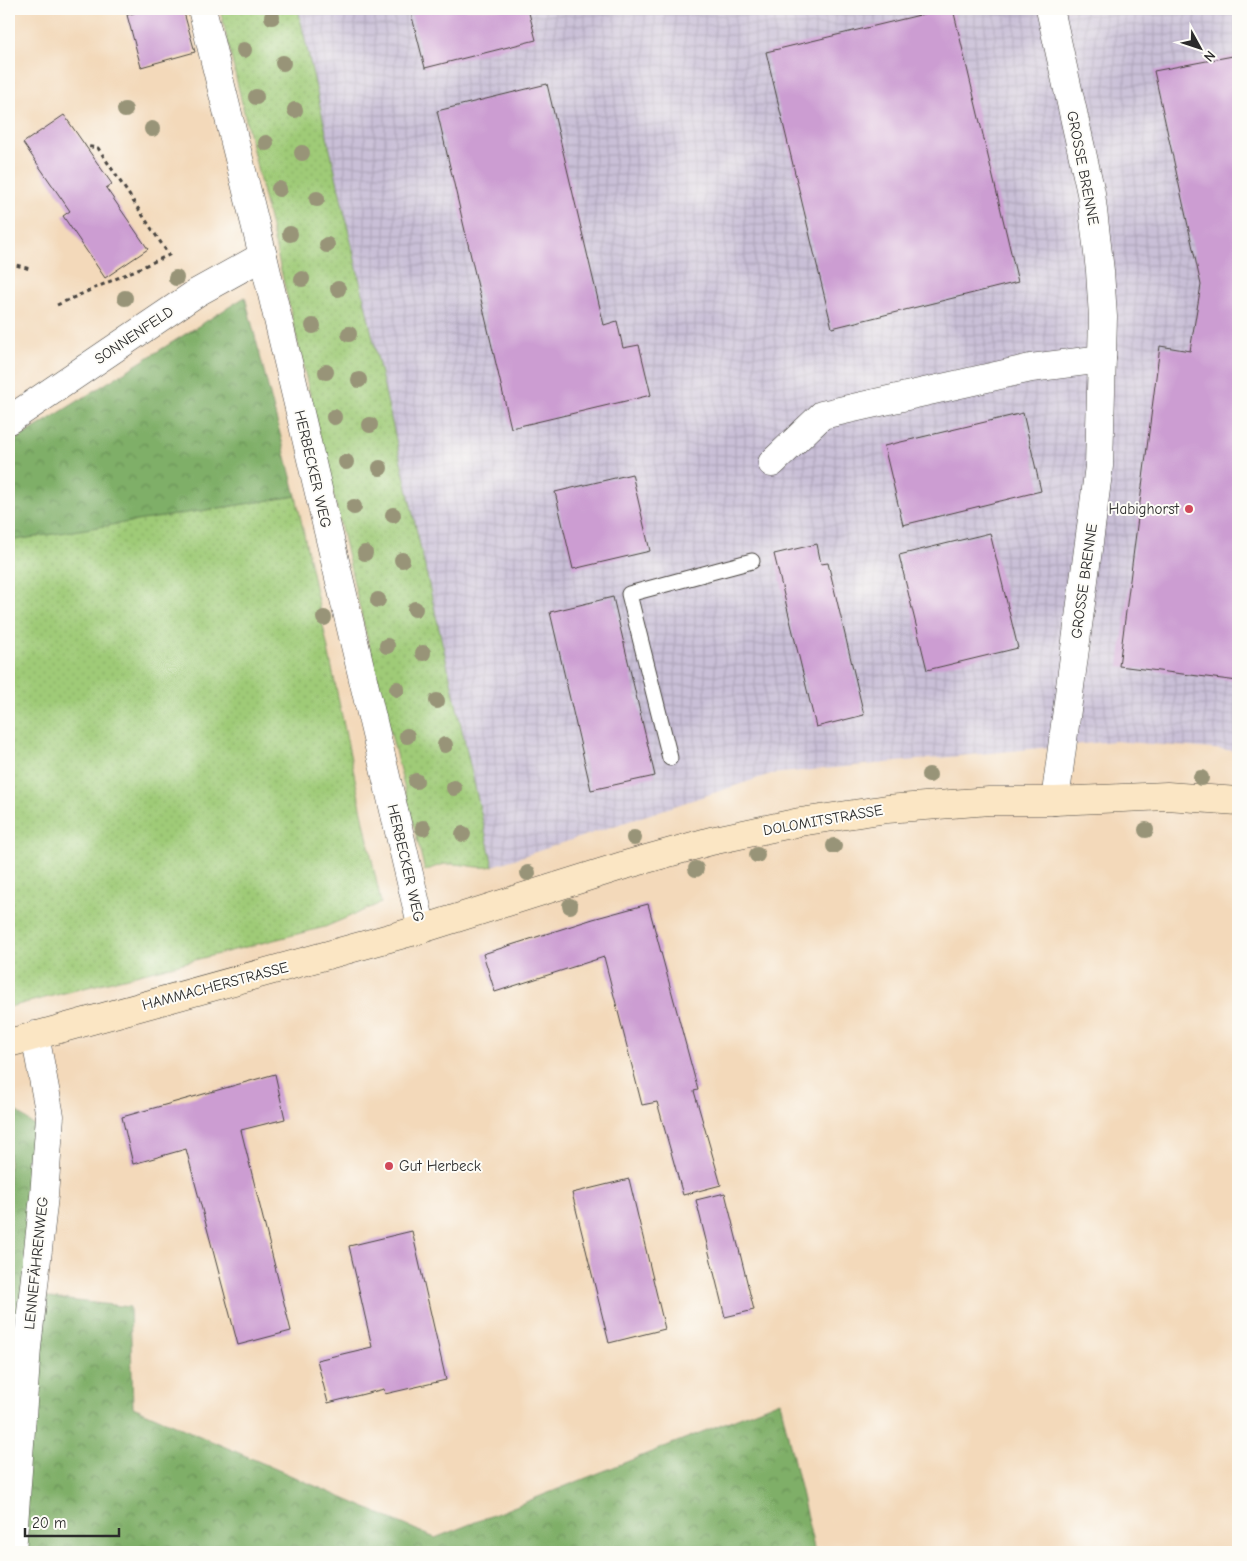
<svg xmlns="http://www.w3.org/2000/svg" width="1247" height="1561" font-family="'Comic Neue',sans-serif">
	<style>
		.industrial { fill: url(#industrial-grid) }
		.grass { fill: url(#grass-dots); stroke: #657b51 }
		.forest { fill: url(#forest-crowns); stroke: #556d4a }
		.building { fill: #cc9dd2 }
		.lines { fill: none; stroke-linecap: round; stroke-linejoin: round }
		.lane-casing { stroke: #494540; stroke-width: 17 }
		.street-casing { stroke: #494540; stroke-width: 29 }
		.secondary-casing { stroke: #494540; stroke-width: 29 }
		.path { stroke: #494540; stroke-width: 3; stroke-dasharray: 4 4; stroke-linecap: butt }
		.lane { stroke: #fff; stroke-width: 15 }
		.street { stroke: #fff; stroke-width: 28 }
		.secondary { stroke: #fbe6c4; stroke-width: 28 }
		.tree { fill: #989478 }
		.poi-dot { fill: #d1495b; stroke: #fdfcf7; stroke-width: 2 }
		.labels { text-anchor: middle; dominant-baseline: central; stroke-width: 4; stroke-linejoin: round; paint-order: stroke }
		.street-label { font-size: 15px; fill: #2b2b2b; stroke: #fdfcf7 }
		.poi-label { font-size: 15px; fill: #2b2b2b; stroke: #fdfcf7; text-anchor: end }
	</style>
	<defs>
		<pattern id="industrial-grid" width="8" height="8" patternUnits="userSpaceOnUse" patternTransform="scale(1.25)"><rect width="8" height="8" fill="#c9bfd7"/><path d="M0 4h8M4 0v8" fill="none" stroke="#ada4b9"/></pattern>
		<pattern id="grass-dots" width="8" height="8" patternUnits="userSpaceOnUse" patternTransform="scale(1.25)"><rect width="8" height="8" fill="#9fcb77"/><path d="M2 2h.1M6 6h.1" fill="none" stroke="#89ae67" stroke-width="1.8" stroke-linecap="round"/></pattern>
		<pattern id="forest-crowns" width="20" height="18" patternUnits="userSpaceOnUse" patternTransform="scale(1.25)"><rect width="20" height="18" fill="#7faf68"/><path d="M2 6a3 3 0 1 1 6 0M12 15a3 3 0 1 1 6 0" fill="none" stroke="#688f56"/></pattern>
	</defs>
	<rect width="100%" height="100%" fill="#fdfcf7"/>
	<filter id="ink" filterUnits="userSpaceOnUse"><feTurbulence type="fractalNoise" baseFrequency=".02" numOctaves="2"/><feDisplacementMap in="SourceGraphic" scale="10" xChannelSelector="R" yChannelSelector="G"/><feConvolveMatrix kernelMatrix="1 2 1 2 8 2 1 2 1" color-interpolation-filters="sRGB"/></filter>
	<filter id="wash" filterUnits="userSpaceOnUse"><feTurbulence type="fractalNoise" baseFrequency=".0096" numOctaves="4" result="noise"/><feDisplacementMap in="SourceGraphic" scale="20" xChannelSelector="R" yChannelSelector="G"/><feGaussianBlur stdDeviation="1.12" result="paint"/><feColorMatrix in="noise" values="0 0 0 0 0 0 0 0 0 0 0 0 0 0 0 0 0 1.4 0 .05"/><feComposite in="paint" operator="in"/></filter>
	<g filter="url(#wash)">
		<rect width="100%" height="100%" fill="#f3d9ba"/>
		<!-- industrial -->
		<path class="industrial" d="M298 9H1238V751L1114 741 771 774 493 866Z"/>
		<!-- grass -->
		<g class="grass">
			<path d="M220 9H298L493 866C478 870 464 863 448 864 441 864 432 868 425 871L361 613Z"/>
			<path d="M296 496 381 903 325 927 9 1007V540Z"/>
		</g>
		<!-- forest -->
		<g class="forest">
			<path d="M245 297 296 496 9 541V444Z"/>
			<path d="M9 1105 38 1129 41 1297 130 1307 133 1407 435 1538 780 1401 815 1552H9Z"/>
		</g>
		<g id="blocks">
			<!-- building -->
			<g class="building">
				<path d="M147 9H183L195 52 141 67 127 15Z"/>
				<path d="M410 9H528L536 40 425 68Z"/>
				<path d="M945 9H953L1018 282 832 328 766 52Z"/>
				<path d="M1238 55V681L1119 666 1160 346 1190 351 1201 285 1154 71Z"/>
				<path d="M547 84 604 325 617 321 623 348 639 345 651 395 511 428 437 111Z"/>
				<path d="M64 115 112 184 106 188 148 249 105 278 63 216 70 211 23 143Z"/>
				<path d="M1023 413 1041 491 903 525 884 446Z"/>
				<path d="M632 474 650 551 573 569 555 492Z"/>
				<path d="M990 533 1018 648 927 670 899 555Z"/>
				<path d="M817 544 821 564 828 563 864 715 816 727 774 554Z"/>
				<path d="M613 597 655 776 591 790 550 612Z"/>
				<path d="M648 904 698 1090 694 1091 721 1185 683 1195 657 1102 642 1105 604 957 495 992 483 954 593 919Z"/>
				<path d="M275 1074 285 1119 241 1130 291 1331 238 1345 186 1149 133 1164 122 1117Z"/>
				<path d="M629 1179 665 1329 609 1343 572 1193Z"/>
				<path d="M725 1193 754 1310 725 1317 696 1200Z"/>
				<path d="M412 1231 446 1380 385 1394 384 1389 328 1403 317 1360 372 1347 349 1246Z"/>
			</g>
		</g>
	</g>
	<g filter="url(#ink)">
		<use href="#blocks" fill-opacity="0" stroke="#494540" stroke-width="1"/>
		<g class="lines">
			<!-- lane casing -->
			<g class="lane-casing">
				<path id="lane" d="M670 758 629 594 752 561"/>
			</g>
			<!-- street casing -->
			<g class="street-casing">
				<g id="street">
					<path d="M202 9 263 256 422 929"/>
					<path d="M1050 9 1091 193 1100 271 1103 317 1099 466 1055 801"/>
					<path d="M9 420 198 292 263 256"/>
					<path d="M772 463 822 415 1031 368 1102 359"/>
					<path d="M12 1552 27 1348 44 1196 50 1116 35 1035"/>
				</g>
			</g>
			<!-- secondary casing -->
			<g class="secondary-casing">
				<path id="secondary" d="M9 1043 422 929 625 865 711 841 800 822 887 809 989 801H1055L1167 796 1238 801"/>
			</g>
			<!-- path -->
			<g class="path">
				<path d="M9 263 30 269"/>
				<path d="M57 305 169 255 98 148 85 146"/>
			</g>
			<!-- lane -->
			<use href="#lane" class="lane"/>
			<!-- street -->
			<use href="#street" class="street"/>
			<!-- secondary -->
			<use href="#secondary" class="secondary"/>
		</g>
		<!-- trees -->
		<g class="tree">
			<circle cx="272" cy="17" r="8"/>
			<circle cx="244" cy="50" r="8"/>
			<circle cx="283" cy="63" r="8"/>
			<circle cx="256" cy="97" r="8"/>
			<circle cx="125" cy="110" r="8"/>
			<circle cx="295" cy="110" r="8"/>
			<circle cx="152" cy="129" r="8"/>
			<circle cx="266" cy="143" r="8"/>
			<circle cx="302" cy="153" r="8"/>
			<circle cx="279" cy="189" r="8"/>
			<circle cx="317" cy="199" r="8"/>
			<circle cx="290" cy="234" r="8"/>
			<circle cx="327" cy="245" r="8"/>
			<circle cx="176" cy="278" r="8"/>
			<circle cx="302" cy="279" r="8"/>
			<circle cx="338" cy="289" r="8"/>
			<circle cx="125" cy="298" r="8"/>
			<circle cx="313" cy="326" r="8"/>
			<circle cx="349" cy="334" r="8"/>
			<circle cx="326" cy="372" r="8"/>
			<circle cx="359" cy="380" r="8"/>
			<circle cx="334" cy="417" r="8"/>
			<circle cx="370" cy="425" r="8"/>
			<circle cx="346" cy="462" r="8"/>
			<circle cx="380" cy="468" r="8"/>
			<circle cx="354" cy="507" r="8"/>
			<circle cx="393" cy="515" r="8"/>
			<circle cx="365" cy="553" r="8"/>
			<circle cx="402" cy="560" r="8"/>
			<circle cx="378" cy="600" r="8"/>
			<circle cx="415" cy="609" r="8"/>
			<circle cx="324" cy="618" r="8"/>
			<circle cx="387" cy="646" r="8"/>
			<circle cx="423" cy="653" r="8"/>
			<circle cx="397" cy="689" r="8"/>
			<circle cx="437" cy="701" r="8"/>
			<circle cx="407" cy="736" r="8"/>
			<circle cx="445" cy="745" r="8"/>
			<circle cx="929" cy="775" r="8"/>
			<circle cx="1201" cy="778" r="8"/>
			<circle cx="416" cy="781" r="8"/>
			<circle cx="454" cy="788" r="8"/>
			<circle cx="423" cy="828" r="8"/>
			<circle cx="1146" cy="830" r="8"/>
			<circle cx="463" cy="834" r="8"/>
			<circle cx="634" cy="838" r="8"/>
			<circle cx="834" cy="846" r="8"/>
			<circle cx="757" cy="855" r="8"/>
			<circle cx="696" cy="869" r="8"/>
			<circle cx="528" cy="873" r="8"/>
			<circle cx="570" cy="906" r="8"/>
		</g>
	</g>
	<!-- markers -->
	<g class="poi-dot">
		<circle cx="1189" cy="509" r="5"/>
		<circle cx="389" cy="1166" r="5"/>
	</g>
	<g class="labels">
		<!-- street labels -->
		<g class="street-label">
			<text transform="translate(1083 168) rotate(79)">GROSSE BRENNE</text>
			<text transform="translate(134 335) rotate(-34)">SONNENFELD</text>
			<text transform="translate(313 469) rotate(77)">HERBECKER WEG</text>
			<text transform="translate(1084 581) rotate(-82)">GROSSE BRENNE</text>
			<text transform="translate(823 820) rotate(-10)">DOLOMITSTRASSE</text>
			<text transform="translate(406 863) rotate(77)">HERBECKER WEG</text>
			<text transform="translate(215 986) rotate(-15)">HAMMACHERSTRASSE</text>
			<text transform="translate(36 1263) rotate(-84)">LENNEFÄHRENWEG</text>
		</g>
		<!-- poi labels -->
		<g class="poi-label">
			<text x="1179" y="509">Habighorst</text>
			<text x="399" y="1166" text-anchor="start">Gut Herbeck</text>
		</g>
	</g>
	<!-- margin -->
	<rect width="1247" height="1561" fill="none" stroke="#fdfcf7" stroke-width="30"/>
	<!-- north arrow -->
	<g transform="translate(1200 48) rotate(130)" stroke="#fdfcf7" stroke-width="4" paint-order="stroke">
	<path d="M0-4L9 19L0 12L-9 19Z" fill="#2b2b2b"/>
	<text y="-8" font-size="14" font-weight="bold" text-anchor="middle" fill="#2b2b2b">N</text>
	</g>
	<!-- scale -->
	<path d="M25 1528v8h94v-8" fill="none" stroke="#2b2b2b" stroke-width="2.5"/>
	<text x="32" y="1528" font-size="15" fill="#2b2b2b" stroke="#fdfcf7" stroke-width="4" paint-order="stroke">20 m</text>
</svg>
